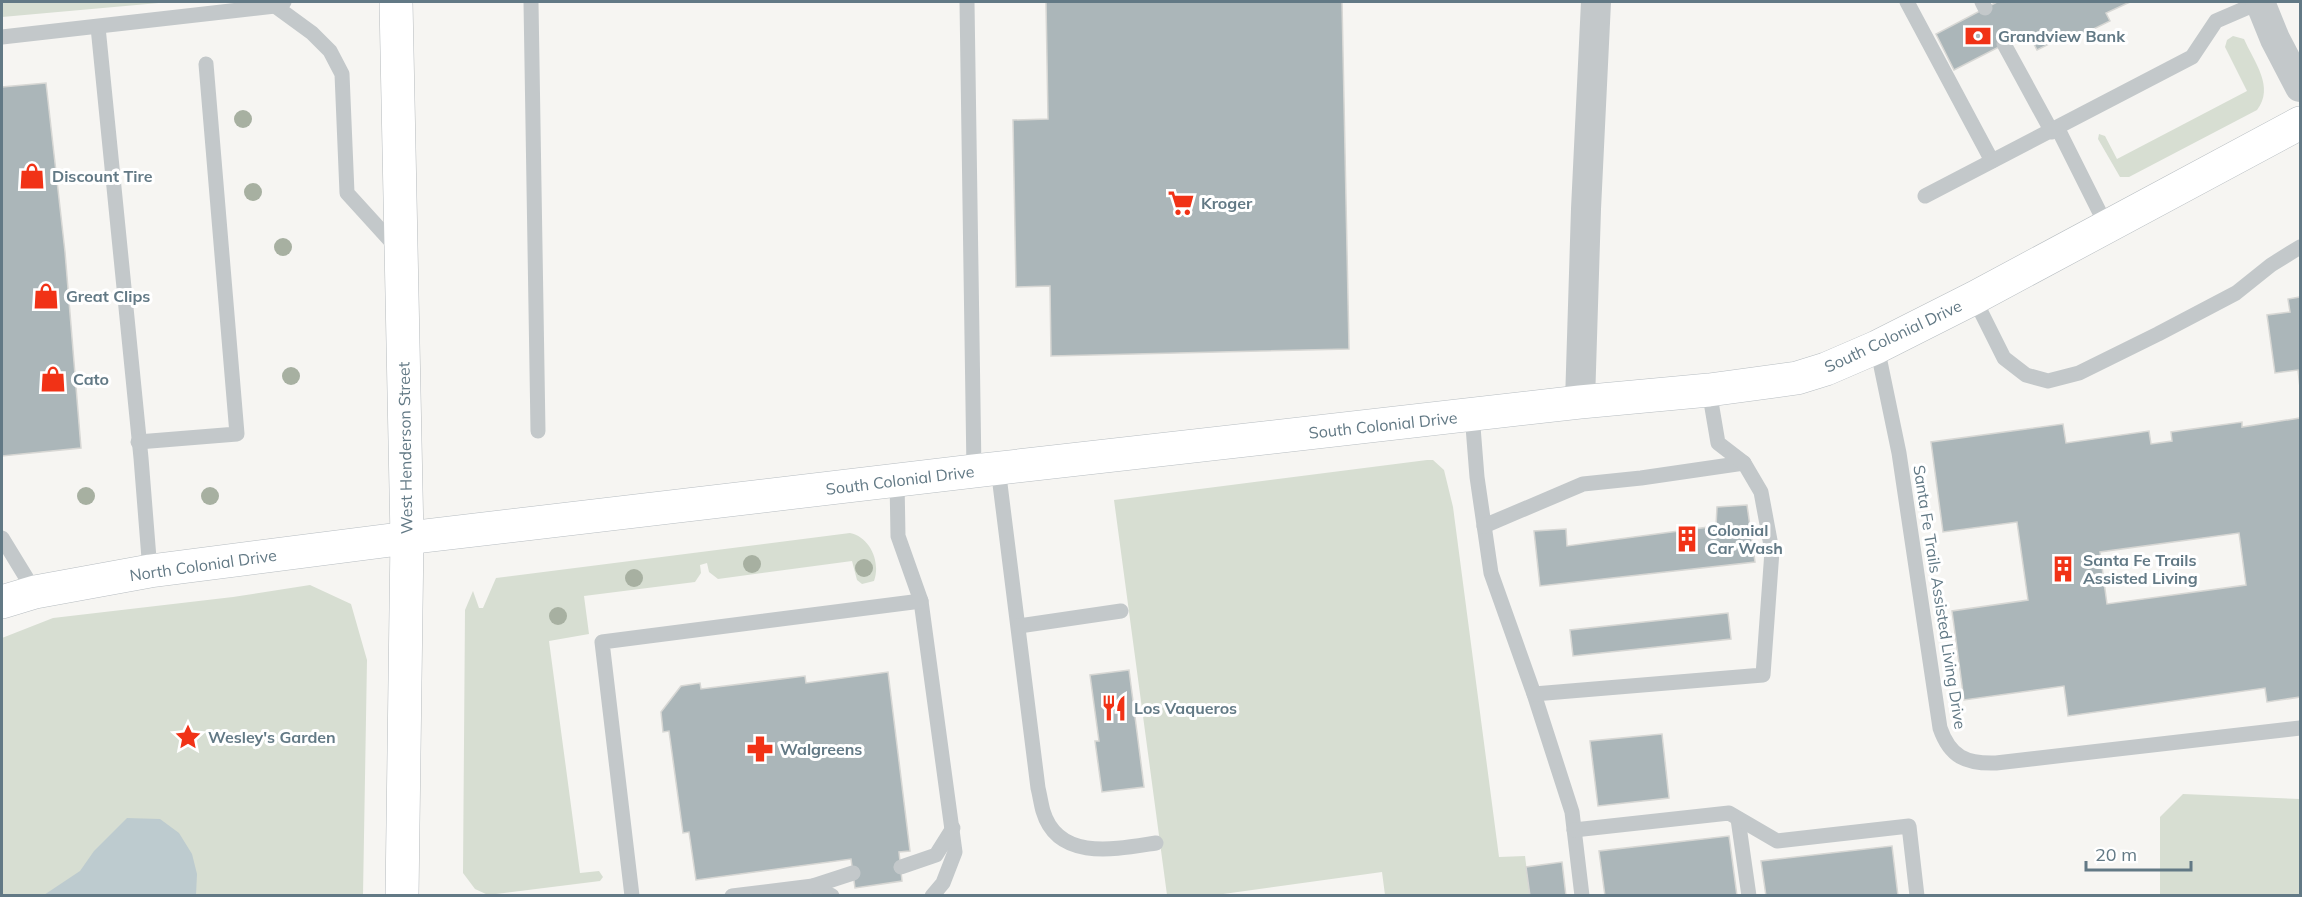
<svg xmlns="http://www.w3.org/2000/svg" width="2302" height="897" font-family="Mulish,sans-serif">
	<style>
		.green { fill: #d7ded2 }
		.water { fill: #bdcbcf }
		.building { fill: #abb6b9; stroke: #d7d7d4; stroke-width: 1.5; fill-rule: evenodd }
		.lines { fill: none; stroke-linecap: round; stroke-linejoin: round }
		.secondary-casing { stroke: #b7bdc1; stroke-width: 34 }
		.primary-casing { stroke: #b6bbbe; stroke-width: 34 }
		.lane { stroke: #c3c8ca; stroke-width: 15 }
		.street { stroke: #c3c8ca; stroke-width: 30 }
		.secondary { stroke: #fff; stroke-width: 33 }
		.primary { stroke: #fff; stroke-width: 33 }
		.tree { fill: #a7b0a1 }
		.labels { text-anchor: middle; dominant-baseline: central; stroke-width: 6; stroke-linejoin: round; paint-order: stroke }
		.poi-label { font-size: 16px; font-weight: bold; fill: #627985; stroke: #fff; text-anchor: start }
		.street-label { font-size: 16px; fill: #627985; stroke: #fff }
	</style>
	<rect width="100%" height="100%" fill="#f6f5f2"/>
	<!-- green -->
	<g class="green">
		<path d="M2 2H170L2 17Z"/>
		<path d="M2233 36 2244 39C2254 62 2275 87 2257 110L2129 177H2120L2098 139 2099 134 2105 136 2117 159 2247 91 2225 47 2227 40Z"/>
		<path d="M1427 460H1433L1444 470 1453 507 1499 857 1525 856 1530 895H1385L1382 872 1216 895H1167L1114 500Z"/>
		<path d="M850 533C870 537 881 562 874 581L862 584 857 580 852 561 718 579 709 572 707 563 700 565 701 573 695 582 584 596 589 634 549 641 580 873 599 871 603 877 600 881 488 895 475 889 463 873 465 610 473 591 479 608H483L496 578Z"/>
		<path d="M310 585 351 604 367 660 363 895 2 896V638L53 618 233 597Z"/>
		<path d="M2183 794 2300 799V895H2160V817Z"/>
	</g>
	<!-- water -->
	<path class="water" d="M127 818 160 819 179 833 192 854 197 874 196 895H44L80 871 94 851Z"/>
	<!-- building -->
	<g class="building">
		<path d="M1046 2H1342L1349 349 1051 356 1050 286 1016 287 1013 120 1048 119Z"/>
		<path d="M1997 2H2130L2106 13 2110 21 2063 44 2061 38 2037 50 2028 32 1954 70 1936 34Z"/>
		<path d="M46 83 65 252 81 448 2 456V87Z"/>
		<path d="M2300 297V388L2298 370 2275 373 2267 315 2290 312 2288 299Z"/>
		<path d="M2300 418V697L2267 702 2265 688 2068 716 2064 686 1964 700 1952 611 2028 600 2017 522 1943 532 1931 442 2063 424 2066 443 2149 431 2151 444 2172 441 2171 432 2242 422V427ZM2239 533 2246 585 2107 604 2100 552Z"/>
		<path d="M1747 505 1755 562 1540 586 1534 531 1566 529 1567 546 1716 526 1717 507Z"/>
		<path d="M1728 613 1731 639 1573 656 1570 630Z"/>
		<path d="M1129 670 1144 787 1102 792 1095 741H1099L1090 675Z"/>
		<path d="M888 672 910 851 899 852 902 881 855 888 851 859 696 880 689 832 683 833 669 731 663 732 661 712 681 686 700 683 701 689 805 676 806 683Z"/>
		<path d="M1662 734 1669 798 1598 806 1590 741Z"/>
		<path d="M1729 836 1737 896H1605L1599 851Z"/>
		<path d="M1892 846 1898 896H1766L1761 861Z"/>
		<path d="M1562 862 1566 896H1530L1526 867Z"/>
	</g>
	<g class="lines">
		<!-- secondary casing -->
		<g class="secondary-casing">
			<path id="secondary" d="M2 602 35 592 150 571 407 538 974 471 1580 402 1709 390 1797 378 1826 369 1877 347 1974 298 2300 123"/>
		</g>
		<!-- primary casing -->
		<g class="primary-casing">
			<path id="primary" d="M396 2 407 538 402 896"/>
		</g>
		<!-- lane -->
		<g class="lane">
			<path d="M531 2 538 431"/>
			<path d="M967 2 974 471"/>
			<path d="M1907 2 1992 161"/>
			<path d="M1982 2 1985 8"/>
			<path d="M275 6 312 33 330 51 342 74 347 193 397 248"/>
			<path d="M98 27 141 458 150 571"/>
			<path d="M2 37 275 6 284 2"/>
			<path d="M2004 44 2052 132"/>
			<path d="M2058 129 2107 227"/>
			<path d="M1925 196 2192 57 2216 21 2260 2"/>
			<path d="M1974 298 2004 358 2026 375 2048 381 2079 373 2158 334 2236 293 2271 265 2300 247"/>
			<path d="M1877 347 1899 453 1940 728C1950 757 1966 764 1996 763L2300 728"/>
			<path d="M1472 414 1477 477 1491 573 1534 694 1572 812 1582 896"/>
			<path d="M138 442 237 434 206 64"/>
			<path d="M998 468 1038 788C1040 796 1041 804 1043 811 1058 862 1117 849 1156 843"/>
			<path d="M897 480 898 536 921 601 955 852 943 883 932 896"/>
			<path d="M1484 526 1583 484 1641 478 1744 463"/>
			<path d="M2 538 35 592"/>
			<path d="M1019 626 1121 611"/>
			<path d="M1534 694 1763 675 1772 551 1761 492 1744 463 1718 443 1709 390"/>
			<path d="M1738 819 1749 896"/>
			<path d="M1574 830 1729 813 1777 841 1909 826 1917 896"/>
			<path d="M901 867 936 855 953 828"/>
			<path d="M813 886 832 896"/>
			<path d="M632 896 602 642 921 601"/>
			<path d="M732 896 813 886 853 873"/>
		</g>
		<!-- street -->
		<g class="street">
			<path d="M2260 2 2275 39 2300 87"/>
			<path d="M1580 402 1586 209 1596 2"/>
		</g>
		<!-- secondary -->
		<use href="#secondary" class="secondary"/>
		<!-- primary -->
		<use href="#primary" class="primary"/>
	</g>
	<!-- trees -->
	<g class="tree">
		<circle cx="243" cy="119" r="9"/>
		<circle cx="253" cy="192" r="9"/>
		<circle cx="283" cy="247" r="9"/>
		<circle cx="291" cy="376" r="9"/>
		<circle cx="86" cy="496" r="9"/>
		<circle cx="210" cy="496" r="9"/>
		<circle cx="752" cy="564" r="9"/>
		<circle cx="864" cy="568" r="9"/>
		<circle cx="634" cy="578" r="9"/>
		<circle cx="558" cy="616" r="9"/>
	</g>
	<!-- icons -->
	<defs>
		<g id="bank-bare" transform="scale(2.07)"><path d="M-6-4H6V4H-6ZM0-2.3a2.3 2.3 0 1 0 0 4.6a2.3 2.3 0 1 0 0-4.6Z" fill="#f13216" stroke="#fff" stroke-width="2.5" paint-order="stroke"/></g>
		<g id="shop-bare" transform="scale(2.07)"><path d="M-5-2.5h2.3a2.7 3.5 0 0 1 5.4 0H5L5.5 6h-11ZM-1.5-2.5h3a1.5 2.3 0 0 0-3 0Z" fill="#f13216" stroke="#fff" stroke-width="2.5" paint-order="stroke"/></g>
		<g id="supermarket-bare" transform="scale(2.07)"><path d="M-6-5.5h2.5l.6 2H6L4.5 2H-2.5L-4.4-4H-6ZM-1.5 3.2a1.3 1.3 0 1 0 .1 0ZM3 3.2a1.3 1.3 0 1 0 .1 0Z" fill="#f13216" stroke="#fff" stroke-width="2.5" paint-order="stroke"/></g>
		<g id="building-bare" transform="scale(2.07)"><path d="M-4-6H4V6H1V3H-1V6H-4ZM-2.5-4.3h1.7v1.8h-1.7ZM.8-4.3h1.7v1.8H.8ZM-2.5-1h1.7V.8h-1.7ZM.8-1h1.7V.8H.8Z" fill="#f13216" stroke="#fff" stroke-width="2.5" paint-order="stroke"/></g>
		<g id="restaurant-bare" transform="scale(2.07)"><path d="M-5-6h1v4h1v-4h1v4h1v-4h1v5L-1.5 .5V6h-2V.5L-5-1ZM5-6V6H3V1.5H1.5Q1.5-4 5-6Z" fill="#f13216" stroke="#fff" stroke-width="2.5" paint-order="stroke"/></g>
		<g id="sight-bare" transform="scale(2.07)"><path d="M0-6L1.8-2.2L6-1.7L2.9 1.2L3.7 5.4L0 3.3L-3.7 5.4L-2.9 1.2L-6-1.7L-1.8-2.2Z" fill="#f13216" stroke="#fff" stroke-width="2.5" paint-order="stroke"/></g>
		<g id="pharmacy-bare" transform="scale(2.07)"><path d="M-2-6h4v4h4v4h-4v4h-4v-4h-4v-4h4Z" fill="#f13216" stroke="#fff" stroke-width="2.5" paint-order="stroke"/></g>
	</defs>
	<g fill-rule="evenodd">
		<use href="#bank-bare" x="1978" y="36"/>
		<use href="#shop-bare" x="32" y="176"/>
		<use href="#supermarket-bare" x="1181" y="203"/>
		<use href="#shop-bare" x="46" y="296"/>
		<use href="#shop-bare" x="53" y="379"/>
		<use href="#building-bare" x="1687" y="539"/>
		<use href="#building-bare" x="2063" y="569"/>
		<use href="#restaurant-bare" x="1114" y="708"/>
		<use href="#sight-bare" x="188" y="737"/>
		<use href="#pharmacy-bare" x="760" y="749"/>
	</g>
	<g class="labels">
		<!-- poi labels -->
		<g class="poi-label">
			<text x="1998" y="36">Grandview Bank</text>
			<text x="52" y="176">Discount Tire</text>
			<text x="1201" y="203">Kroger</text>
			<text x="66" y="296">Great Clips</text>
			<text x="73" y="379">Cato</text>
			<text x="1707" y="530">Colonial<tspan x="1707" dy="18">Car Wash</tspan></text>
			<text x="2083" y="560">Santa Fe Trails<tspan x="2083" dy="18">Assisted Living</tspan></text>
			<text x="1134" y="708">Los Vaqueros</text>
			<text x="208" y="737">Wesley's Garden</text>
			<text x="780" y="749">Walgreens</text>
		</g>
		<!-- street labels -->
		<g class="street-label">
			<text transform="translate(1893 336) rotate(-25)">South Colonial Drive</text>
			<text transform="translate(1383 425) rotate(-6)">South Colonial Drive</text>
			<text transform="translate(405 448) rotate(-91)">West Henderson Street</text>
			<text transform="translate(900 480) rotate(-7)">South Colonial Drive</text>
			<text transform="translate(203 565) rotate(-8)">North Colonial Drive</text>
			<text transform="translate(1940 597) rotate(81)">Santa Fe Trails Assisted Living Drive</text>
		</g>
	</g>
	<!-- border -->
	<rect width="2302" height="897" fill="none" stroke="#627985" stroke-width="6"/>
	<!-- scale -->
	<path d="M2086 861v9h105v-9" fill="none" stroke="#627985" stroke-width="3"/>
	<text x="2095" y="861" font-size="18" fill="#627985" stroke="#ffffff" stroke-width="4.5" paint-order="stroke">20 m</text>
</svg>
